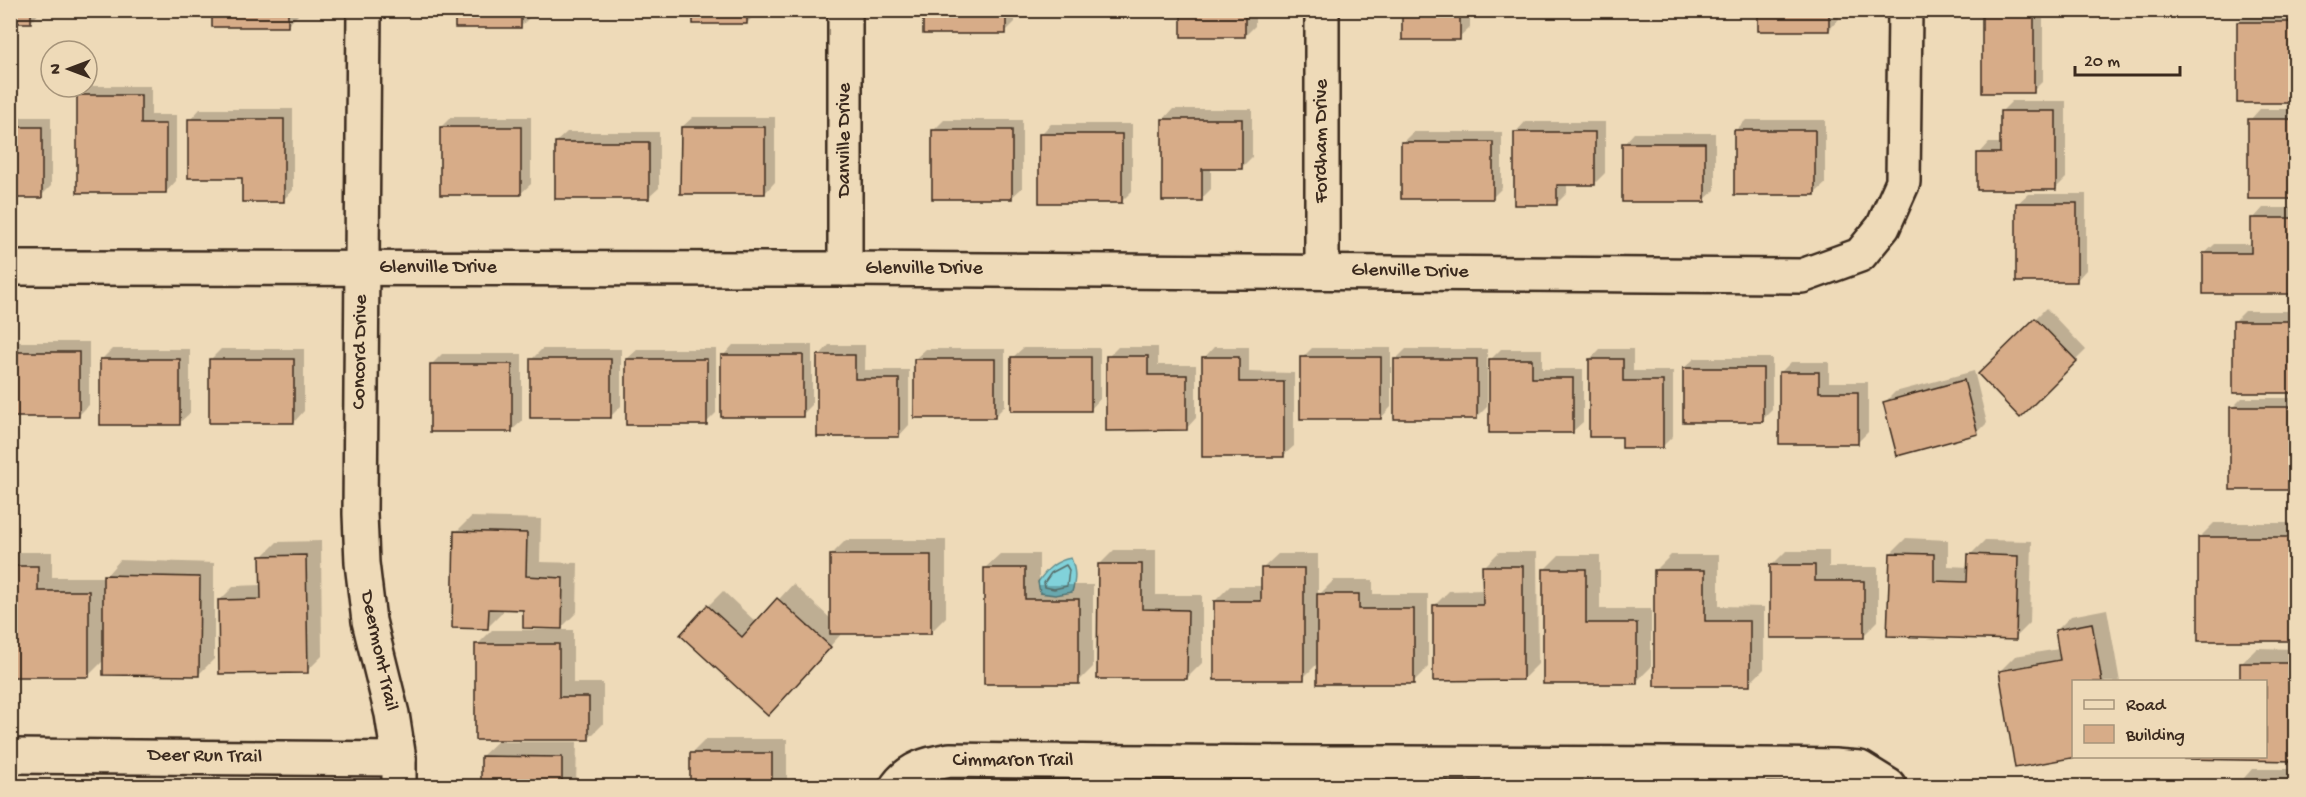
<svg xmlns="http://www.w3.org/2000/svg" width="2306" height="797" font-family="'Gochi Hand',sans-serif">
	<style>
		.water { fill: #81d2da; stroke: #658f8f; stroke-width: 1.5 }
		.shadow { fill: #0003 }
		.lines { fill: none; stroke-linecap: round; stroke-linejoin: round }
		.shore { stroke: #576d69; stroke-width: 1.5 }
		.building { fill: #d7ac88; stroke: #3b2a1e; stroke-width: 1.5 }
		.street-casing { stroke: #3b2a1e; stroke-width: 38 }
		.street { stroke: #eedab8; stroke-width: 33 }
		.labels { text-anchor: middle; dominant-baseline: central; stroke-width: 4.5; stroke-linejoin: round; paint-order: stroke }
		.street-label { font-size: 20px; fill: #3b2a1e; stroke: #eedab8 }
	</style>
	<rect width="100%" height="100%" fill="#eedab8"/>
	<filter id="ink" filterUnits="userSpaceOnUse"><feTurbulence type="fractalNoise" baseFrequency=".0167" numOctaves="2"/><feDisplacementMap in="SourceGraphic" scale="12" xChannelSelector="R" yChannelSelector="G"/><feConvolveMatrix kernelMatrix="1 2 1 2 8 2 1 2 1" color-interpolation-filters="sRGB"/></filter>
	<g filter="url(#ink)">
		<!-- water -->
		<path class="water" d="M1071 558C1076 571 1076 579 1072 592L1055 595 1040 593 1038 582C1047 569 1055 561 1071 558Z"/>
		<!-- shadow -->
		<g class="shadow">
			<path d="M10 10H41V11L31 22Z"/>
			<path d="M213 10H298V15L287 26Z"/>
			<path d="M457 10H531V16L520 27Z"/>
			<path d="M694 10H757V12L747 23Z"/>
			<path d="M925 10H1015V22L1005 32Z"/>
			<path d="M1182 10H1255V26L1245 36Z"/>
			<path d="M1404 10H1470V28L1459 38Z"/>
			<path d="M1760 10H1839V19L1829 30Z"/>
			<path d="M1987 10H2043V81L2033 91 1984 13Z"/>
			<path d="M2249 12H2296V102L2238 22Z"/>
			<path d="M89 86H151V115H176V181L166 192 79 96Z"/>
			<path d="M2012 101H2066V178L2055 189 1979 154 1989 143H2001V112Z"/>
			<path d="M200 109H293V190L283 200 243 177 190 120Z"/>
			<path d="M1173 109H1252V157L1242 167H1211V189L1201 199 1163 120Z"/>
			<path d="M2260 109H2296V198L2250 120Z"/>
			<path d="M10 117H51V186L41 196H10Z"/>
			<path d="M451 117H531V184L520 194 441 127Z"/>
			<path d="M693 117H775V182L765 193 682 127Z"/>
			<path d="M944 120H1022V188L1011 198 934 130Z"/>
			<path d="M1746 120H1825V184L1814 194 1736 130Z"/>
			<path d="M1525 122H1605V173L1594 184H1567V193L1557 203 1515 133Z"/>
			<path d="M1051 124H1132V191L1121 202 1041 134Z"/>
			<path d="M567 132H659V188L648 198 556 142Z"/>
			<path d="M1413 132H1502V188L1492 198 1403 142Z"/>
			<path d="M1634 133H1715V190L1704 200 1624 144Z"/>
			<path d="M2028 194H2086V270L2076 281 2017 204Z"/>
			<path d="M2263 208H2296V293L2204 254 2215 244H2253V219Z"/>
			<path d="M2046 308 2086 350 2020 416 1980 374Z"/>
			<path d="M2245 311H2296V391L2235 321Z"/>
			<path d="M10 342H89V405L79 415H10Z"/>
			<path d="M733 345H812V405L802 415 723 356Z"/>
			<path d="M829 345H865V370H909V425L899 436 819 356Z"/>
			<path d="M1118 347H1158V365H1196V418L1186 429 1108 357Z"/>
			<path d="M1214 347H1249V372L1294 373V446L1283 456 1204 358Z"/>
			<path d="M1023 348H1100V399L1090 410 1012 358Z"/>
			<path d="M1312 348H1391V407L1381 418 1302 358Z"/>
			<path d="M112 349H190V413L179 423 102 359Z"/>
			<path d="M221 349H304V411L294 422 211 359Z"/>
			<path d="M542 349H621V406L611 416 532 359Z"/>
			<path d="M638 349H716V413L706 423 627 359Z"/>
			<path d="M926 349H1005V406L995 416 915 359Z"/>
			<path d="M1406 349H1487V407L1476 418 1396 359Z"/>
			<path d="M1501 349H1542V369H1583V422L1572 432 1491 359Z"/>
			<path d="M1600 349H1633V371H1673V436L1662 447 1624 436 1590 359Z"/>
			<path d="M442 354H522V421L511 431 432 364Z"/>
			<path d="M1695 358H1772V410L1762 420 1684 368Z"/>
			<path d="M1791 362H1829V382H1868V432L1857 443 1781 372Z"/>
			<path d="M1974 371 1987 423 1977 433 1885 402 1895 392Z"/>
			<path d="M2242 398H2296V489L2232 408Z"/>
			<path d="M471 517 541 519 540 562 578 563 577 612 562 627 524 608H503V612L488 627 456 532Z"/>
			<path d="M2214 523H2296V640L2199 538Z"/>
			<path d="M1906 538 1948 540V566L1969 567 1970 555 1985 540 2032 541 2030 623 2015 638 1891 553Z"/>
			<path d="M846 540H946V617L931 632H843L782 699 708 606 723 591 757 623 793 584 831 619V555Z"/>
			<path d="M321 541 322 656 307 671 219 601 234 586 262 585V557L277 542Z"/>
			<path d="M1114 550H1156V595H1202V663L1187 678 1099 565Z"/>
			<path d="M1786 551H1829V567H1878V621L1863 636 1771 566Z"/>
			<path d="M10 552H52V577H105L120 560 214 563V659L199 674 104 660 88 676H10Z"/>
			<path d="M1499 552H1537L1538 664 1523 679 1434 606 1449 591 1484 590V567Z"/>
			<path d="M1000 554H1039V585H1093V667L1078 682 985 568Z"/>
			<path d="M1278 554H1318V596L1334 580H1373V594H1428V667L1413 682 1319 662 1303 678 1215 601 1230 586H1263V568Z"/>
			<path d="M1559 555H1600V609H1651V667L1636 682H1544V570Z"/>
			<path d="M1671 555H1719V606L1764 607V669L1749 684 1656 570Z"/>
			<path d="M2107 609 2120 682H2074L2000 671 2015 656 2059 649 2056 631 2071 616Z"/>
			<path d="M492 630H573V683H603V724L588 739H504V742H577L576 786H482V756L500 739 477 645Z"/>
			<path d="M2257 648 2296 649V759L2266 756V682L2242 663Z"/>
			<path d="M706 739H787V786H691V754Z"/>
			<path d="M2252 769H2296V786H2237Z"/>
		</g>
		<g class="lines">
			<!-- shore -->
			<path class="shore" d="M1066 565 1069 570 1067 586 1054 589 1045 587 1044 583 1051 573Z"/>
		</g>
		<!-- building -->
		<g class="building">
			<rect x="10" y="10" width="21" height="13"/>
			<rect x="212" y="10" width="76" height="17"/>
			<rect x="455" y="10" width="66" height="18"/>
			<rect x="693" y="10" width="54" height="14"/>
			<rect x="923" y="10" width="83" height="24"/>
			<rect x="1181" y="10" width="64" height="27"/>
			<rect x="1402" y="10" width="58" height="30"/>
			<rect x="1758" y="10" width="71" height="21"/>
			<rect x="1982" y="12" width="52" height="81"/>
			<rect x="2237" y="22" width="59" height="81"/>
			<path d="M77 95H141V124H166V193H77Z"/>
			<path d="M2000 111H2056V190H1977V153H2000Z"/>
			<path d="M188 119H284V202H242V178H188Z"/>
			<path d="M1162 119H1242V169H1202V201H1162Z"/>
			<rect x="2248" y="119" width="48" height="80"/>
			<rect x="10" y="127" width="32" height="71"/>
			<rect x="440" y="127" width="81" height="68"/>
			<path d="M681 127H765V194H680Z"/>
			<rect x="932" y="130" width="80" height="69"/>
			<rect x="1734" y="130" width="81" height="65"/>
			<path d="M1514 132H1595V185H1557V205H1514Z"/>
			<rect x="1039" y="134" width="83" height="69"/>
			<rect x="555" y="142" width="94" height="57"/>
			<rect x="1401" y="142" width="92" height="57"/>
			<rect x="1622" y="143" width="83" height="59"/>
			<rect x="2016" y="203" width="61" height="79"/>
			<path d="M2251 218H2296V294H2203V253H2251Z"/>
			<path d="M2035 318 2077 361 2020 418 1978 374Z"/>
			<rect x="2233" y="321" width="63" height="72"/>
			<rect x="10" y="352" width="69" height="65"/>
			<rect x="721" y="355" width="82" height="62"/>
			<path d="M817 355H855V379H899V437H817Z"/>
			<path d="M1106 356H1148V375H1187V430L1106 431Z"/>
			<rect x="1011" y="357" width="80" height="54"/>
			<path d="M1202 357H1239V382H1284V457H1202Z"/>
			<rect x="1300" y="357" width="81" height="62"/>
			<rect x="100" y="359" width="80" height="66"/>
			<rect x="209" y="359" width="85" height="64"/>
			<rect x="530" y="359" width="81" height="59"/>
			<rect x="626" y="359" width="81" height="66"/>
			<rect x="914" y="359" width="81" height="59"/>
			<rect x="1394" y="359" width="83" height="60"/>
			<path d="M1489 359H1532V378H1573V433H1489Z"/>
			<path d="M1589 359H1623V381H1663V448H1622V437H1589Z"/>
			<rect x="430" y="364" width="82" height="68"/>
			<rect x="1683" y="368" width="80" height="54"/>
			<path d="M1779 372H1819V392H1858V444H1779Z"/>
			<path d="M1964 380 1978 434 1897 456 1883 402Z"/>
			<rect x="2230" y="407" width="66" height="83"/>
			<path d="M454 531 527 533 526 576 563 578 562 629 523 628V610L489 609 488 629 452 628Z"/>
			<rect x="2198" y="537" width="98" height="104"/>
			<path d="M1890 553 1934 554V581L1967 582 1968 554 2018 556 2016 640 1887 636Z"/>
			<path d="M306 555 308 673 219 674 218 600 261 599 260 556Z"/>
			<rect x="830" y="555" width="101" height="79"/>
			<path d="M1098 564H1142V609L1188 610 1187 679H1097Z"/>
			<path d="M1770 565H1815V581H1864V638H1770Z"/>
			<path d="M10 566H38V591H89V677H10Z"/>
			<path d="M1482 566H1523V680L1433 681V605H1483Z"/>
			<path d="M984 568H1025V599H1079V684H984Z"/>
			<path d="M1261 568H1304V680H1214V601H1261Z"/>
			<path d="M1543 569H1586V623H1637V684H1543Z"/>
			<path d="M1654 570H1705V621H1750V686H1654Z"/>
			<path d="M103 575 200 577 199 676 103 675Z"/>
			<path d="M1317 594H1359V609H1414V684H1317Z"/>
			<path d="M777 598 831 647 768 716 680 635 707 605 742 637Z"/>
			<path d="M2092 623 2102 682H2074V756H2082L2015 768 1999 671 2060 660 2055 630Z"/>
			<path d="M475 644H559V697H589V740H475Z"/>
			<path d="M2240 663H2296V761L2185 759 2186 756H2266V682H2240Z"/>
			<rect x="690" y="753" width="82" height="33"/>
			<path d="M481 756 562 757V786H481Z"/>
			<rect x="2236" y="784" width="60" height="2"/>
		</g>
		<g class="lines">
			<!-- street casing -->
			<g class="street-casing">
				<g id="street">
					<path d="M364 10 360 514 362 563 369 621 392 714 399 759V786"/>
					<path d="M10 268 845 269 1802 276 1860 255 1883 227 1903 182 1905 10"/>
					<path d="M845 269V10"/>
					<path d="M1322 272V10"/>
					<path d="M10 756 399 759"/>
					<path d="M897 786C910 768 928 764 950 760 1245 765 1539 761 1834 766L1860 768 1889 786"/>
				</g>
			</g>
			<!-- street -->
			<use href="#street" class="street"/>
		</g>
	</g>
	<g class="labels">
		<!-- street labels -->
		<g class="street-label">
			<text transform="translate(845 140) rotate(-90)">Danville Drive</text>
			<text transform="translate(1322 141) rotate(-90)">Fordham Drive</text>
			<text x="438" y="268">Glenville Drive</text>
			<text x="924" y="269">Glenville Drive</text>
			<text transform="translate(1410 272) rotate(1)">Glenville Drive</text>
			<text transform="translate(361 352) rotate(-89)">Concord Drive</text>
			<text transform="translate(378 651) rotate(78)">Deermont Trail</text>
			<text transform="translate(205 757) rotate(1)">Deer Run Trail</text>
			<text x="1013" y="761">Cimmaron Trail</text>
		</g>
	</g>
	<!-- margin -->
	<rect width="2306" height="797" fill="none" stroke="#eedab8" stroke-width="36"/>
	<rect x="18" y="18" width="2270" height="761" fill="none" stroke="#3b2a1e" stroke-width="2" filter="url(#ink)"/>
	<!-- legend -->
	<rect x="2072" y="680" width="195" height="78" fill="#eedab8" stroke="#a6947a" stroke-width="1.5"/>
	<rect x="2084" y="700" width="30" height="9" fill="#eedab8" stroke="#a6947a" stroke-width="1.5"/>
	<text x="2126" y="710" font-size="18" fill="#3b2a1e">Road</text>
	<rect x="2084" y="725" width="30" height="18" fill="#d7ac88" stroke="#a6947a" stroke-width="1.5"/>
	<text x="2126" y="740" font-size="18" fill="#3b2a1e">Building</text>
	<!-- north arrow -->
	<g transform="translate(69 69) rotate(270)"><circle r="28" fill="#eedab8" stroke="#a6947a" stroke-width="1.5"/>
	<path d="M0-4.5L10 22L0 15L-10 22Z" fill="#3b2a1e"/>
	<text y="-9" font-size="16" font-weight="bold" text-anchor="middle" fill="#3b2a1e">N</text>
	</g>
	<!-- scale -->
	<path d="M2075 66v9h105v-9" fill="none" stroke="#3b2a1e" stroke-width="3"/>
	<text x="2084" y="66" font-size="18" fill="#3b2a1e" stroke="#eedab8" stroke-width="4.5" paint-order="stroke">20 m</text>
</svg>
